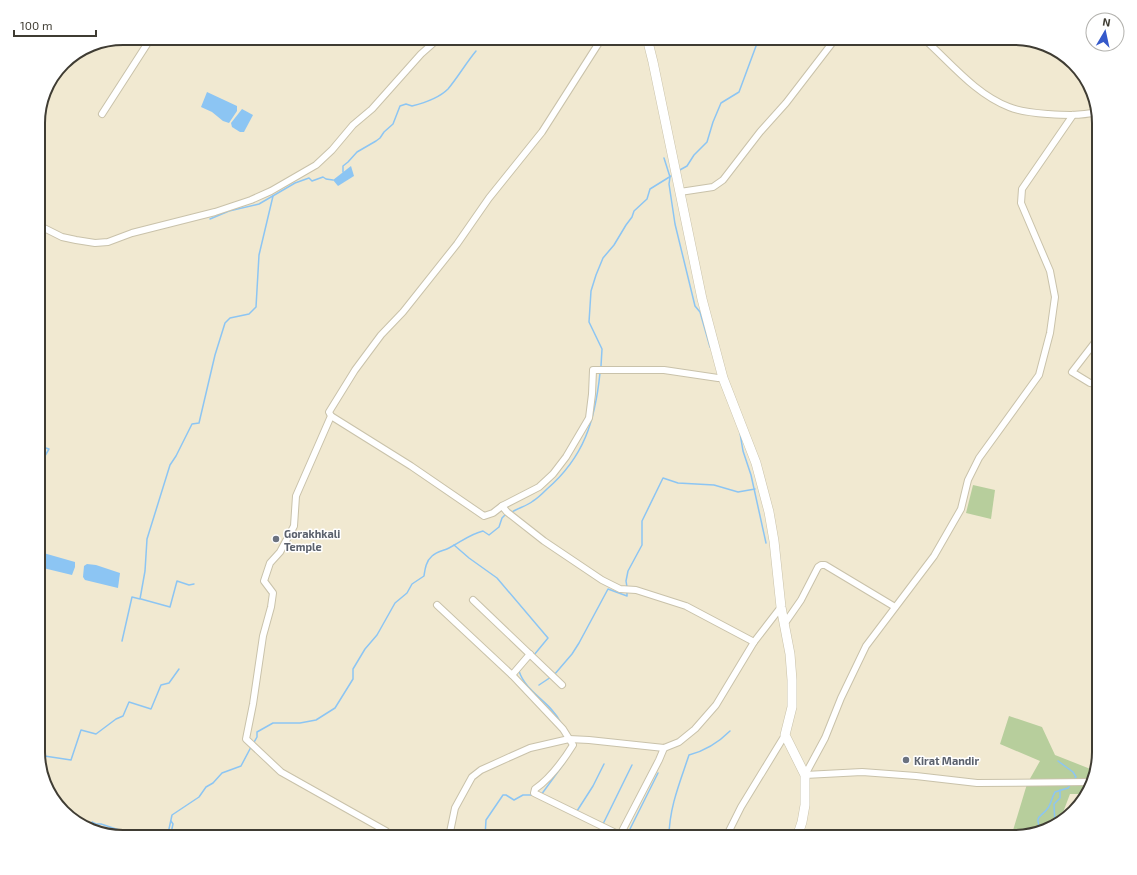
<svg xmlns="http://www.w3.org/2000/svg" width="1137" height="875" font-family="'Exo 2',sans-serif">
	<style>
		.green { fill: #b7ce9c }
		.water { fill: #8cc5f3 }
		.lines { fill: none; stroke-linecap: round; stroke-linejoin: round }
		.stream { stroke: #8cc5f3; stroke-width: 1.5 }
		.street-casing { stroke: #c9c2aa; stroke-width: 8 }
		.secondary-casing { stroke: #c9c2aa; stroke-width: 10 }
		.street { stroke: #fff; stroke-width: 6 }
		.secondary { stroke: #fff; stroke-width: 9 }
		.worship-dot { fill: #6b7280; stroke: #fff; stroke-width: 1.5 }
		.labels { text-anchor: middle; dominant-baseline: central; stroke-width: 3; stroke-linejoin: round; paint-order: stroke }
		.worship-label { font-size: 11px; font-weight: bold; fill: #5b616d; stroke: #fff; text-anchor: start }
		.rim { fill: none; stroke: #3f3c33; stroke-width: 2 }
	</style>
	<rect width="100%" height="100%" fill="#f1e9d1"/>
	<!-- green -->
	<g class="green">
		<path d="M973 485 995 490 991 519 966 513Z"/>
		<path d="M1009 716 1042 727 1055 755 1093 770 1085 794H1070L1062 815 1063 819 1051 828 1014 837H1011L1027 784 1040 761 1000 744Z"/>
	</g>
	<!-- water -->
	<g class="water">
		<path d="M207 92 237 106V111L229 123 223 121 212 112 201 107Z"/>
		<path d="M242 109 253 115 244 132H240L232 127 231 123Z"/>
		<path d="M351 166 354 176 338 186 333 180Z"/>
		<path d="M40 552 75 562V567L72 575 39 567 38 566V555Z"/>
		<path d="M87 564 96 565 120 573 118 588 85 580 83 577 84 566Z"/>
	</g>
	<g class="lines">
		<!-- stream -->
		<g class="stream">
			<path d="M664 158 670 177 669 184 675 224 695 306 700 312 710 347"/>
			<path d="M678 171 687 166 694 155 707 142 713 122 721 103 739 92 759 38"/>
			<path d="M343 172V166L348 162 357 152 376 141 380 138 384 132 393 124 400 106 406 104 412 106C424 103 439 98 448 89 458 77 466 63 476 51"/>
			<path d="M210 219 229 211 259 204 295 183 309 178 312 181 323 177 326 179 333 180"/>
			<path d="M601 366 602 349 589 322 591 291 596 275 603 258 614 245 626 225 632 217 634 211 647 199 650 189 671 176"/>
			<path d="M740 433 743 451 751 475 766 543"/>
			<path d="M38 461H42L49 449 39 446 38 444"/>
			<path d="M512 512C518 508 527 506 533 501 538 498 543 493 547 489 584 457 595 421 600 373"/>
			<path d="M454 545 469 558 497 578 548 638 534 655"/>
			<path d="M627 587 626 581 628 571 642 545V521L663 478 678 483 714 485 738 492 755 489"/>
			<path d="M141 599 170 607 177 581 189 585 194 584"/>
			<path d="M122 641 132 597 140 599 145 571 147 539 170 465 176 456 192 424 199 423 215 355 225 323 230 318 249 314 256 307 259 255 273 196"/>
			<path d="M519 671C526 693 551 702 561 723"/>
			<path d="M554 675 572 654 579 643 608 589 627 596V593"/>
			<path d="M539 685 551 677"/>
			<path d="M253 744 257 737V732L273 723H300L316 720 335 708 353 679V669L365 649 377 635 395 603 407 593 412 584 424 576C425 569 426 561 432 556 437 551 443 551 449 548 461 542 470 534 483 531L489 535 499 527 502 518 505 515"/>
			<path d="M38 755 71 760 81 730 96 734 116 719 123 716 129 702 151 709 161 685 169 683 179 669"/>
			<path d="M1058 761 1073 772 1076 777 1073 781"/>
			<path d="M541 795 565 762"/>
			<path d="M577 811 593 786 604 764"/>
			<path d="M171 821 173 824 171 833 174 837"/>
			<path d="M92 822 96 824H101L140 837"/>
			<path d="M603 824 632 765"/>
			<path d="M1055 825 1054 804 1060 798V790"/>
			<path d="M605 831 614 837"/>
			<path d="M1041 831C1034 814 1040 819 1048 808 1051 804 1052 797 1055 792L1068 788 1071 784"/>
			<path d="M163 837 169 829 172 815 199 797 206 787 213 783 222 773 241 766 251 747"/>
			<path d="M485 837 486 820 503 795H506L514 800 523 795H533"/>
			<path d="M626 837 658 773"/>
			<path d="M669 837C669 808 680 782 689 755 704 751 719 742 730 731"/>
		</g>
		<!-- street casing -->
		<g class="street-casing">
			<g id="street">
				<path d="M923 38C950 62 975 94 1009 107 1021 112 1035 113 1048 114 1064 115 1080 116 1096 112"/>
				<path d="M102 114 151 38"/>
				<path d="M680 192 713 187 723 180 760 132 786 103 836 38"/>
				<path d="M38 225 62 237 76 240 95 243 108 242 132 233 215 212 251 200 271 191 316 165 332 150 353 125 372 109 421 54 439 38"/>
				<path d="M1099 337 1072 372 1090 383 1097 384 1099 381"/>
				<path d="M331 416 411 466 484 516 493 513 502 506 539 487 553 474 566 457 589 418 592 394 593 370H664L718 378H723"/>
				<path d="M502 506 507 512 544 541 602 580 620 589 636 590 686 606 754 642"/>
				<path d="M473 600 562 685"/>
				<path d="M437 605 512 675 563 729 573 745C563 761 551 778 535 789L534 793 624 837"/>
				<path d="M785 623 801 600 818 567 821 565H825L895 607"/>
				<path d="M512 675 530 654"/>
				<path d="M805 775 825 738 841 698 866 646 934 556 961 509 968 480 979 458 1039 375 1050 333 1055 297 1050 271 1021 203 1022 189 1073 115"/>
				<path d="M805 775 862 772 916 776 977 783 1089 782"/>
				<path d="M620 835 659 760 664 748"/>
				<path d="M392 837 386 831 281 772 246 739 253 704 263 636 271 607 273 593 264 581 270 563 280 552 294 526 296 496 331 416 329 412 355 370 381 335 403 312 457 244 489 198 542 132 602 38"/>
				<path d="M392 837H403"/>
				<path d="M447 837 450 832 455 808 472 777 481 770 512 756 530 748 569 739 589 740 664 748 679 742 695 729 716 705 754 642 781 607"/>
				<path d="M726 837 741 807 785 735"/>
			</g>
		</g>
		<!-- secondary casing -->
		<g class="secondary-casing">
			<path id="secondary" d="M647 38 653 62 702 299 723 378 756 463 769 512 774 541 781 607 790 654 792 680V707L785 735 805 775V805L802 822 797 837"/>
		</g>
		<!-- street -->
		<use href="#street" class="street"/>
		<!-- secondary -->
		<use href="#secondary" class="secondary"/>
	</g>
	<!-- markers -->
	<g class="worship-dot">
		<circle cx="276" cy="539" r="4"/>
		<circle cx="906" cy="760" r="4"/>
	</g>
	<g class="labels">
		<!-- worship labels -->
		<g class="worship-label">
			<text x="284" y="533">Gorakhkali<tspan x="284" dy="13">Temple</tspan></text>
			<text x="914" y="760">Kirat Mandir</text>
		</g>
	</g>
	<!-- crop -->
	<path d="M0 0H1137V875H0ZM123 45H1014A78 78 0 0 1 1092 123V752A78 78 0 0 1 1014 830H123A78 78 0 0 1 45 752V123A78 78 0 0 1 123 45Z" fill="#fff" fill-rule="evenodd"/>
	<path class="rim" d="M123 45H1014A78 78 0 0 1 1092 123V752A78 78 0 0 1 1014 830H123A78 78 0 0 1 45 752V123A78 78 0 0 1 123 45Z"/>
	<!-- north arrow -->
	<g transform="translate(1105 32) rotate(9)"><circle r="19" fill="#ffffff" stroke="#b2b1ad"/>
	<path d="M0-3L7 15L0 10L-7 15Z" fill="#3559ca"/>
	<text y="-6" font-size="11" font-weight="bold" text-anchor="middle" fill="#3f3c33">N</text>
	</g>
	<!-- scale -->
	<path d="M14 30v6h82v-6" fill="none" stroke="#3f3c33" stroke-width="2"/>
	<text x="20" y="30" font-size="12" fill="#3f3c33" stroke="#ffffff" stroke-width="3" paint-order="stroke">100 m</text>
</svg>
